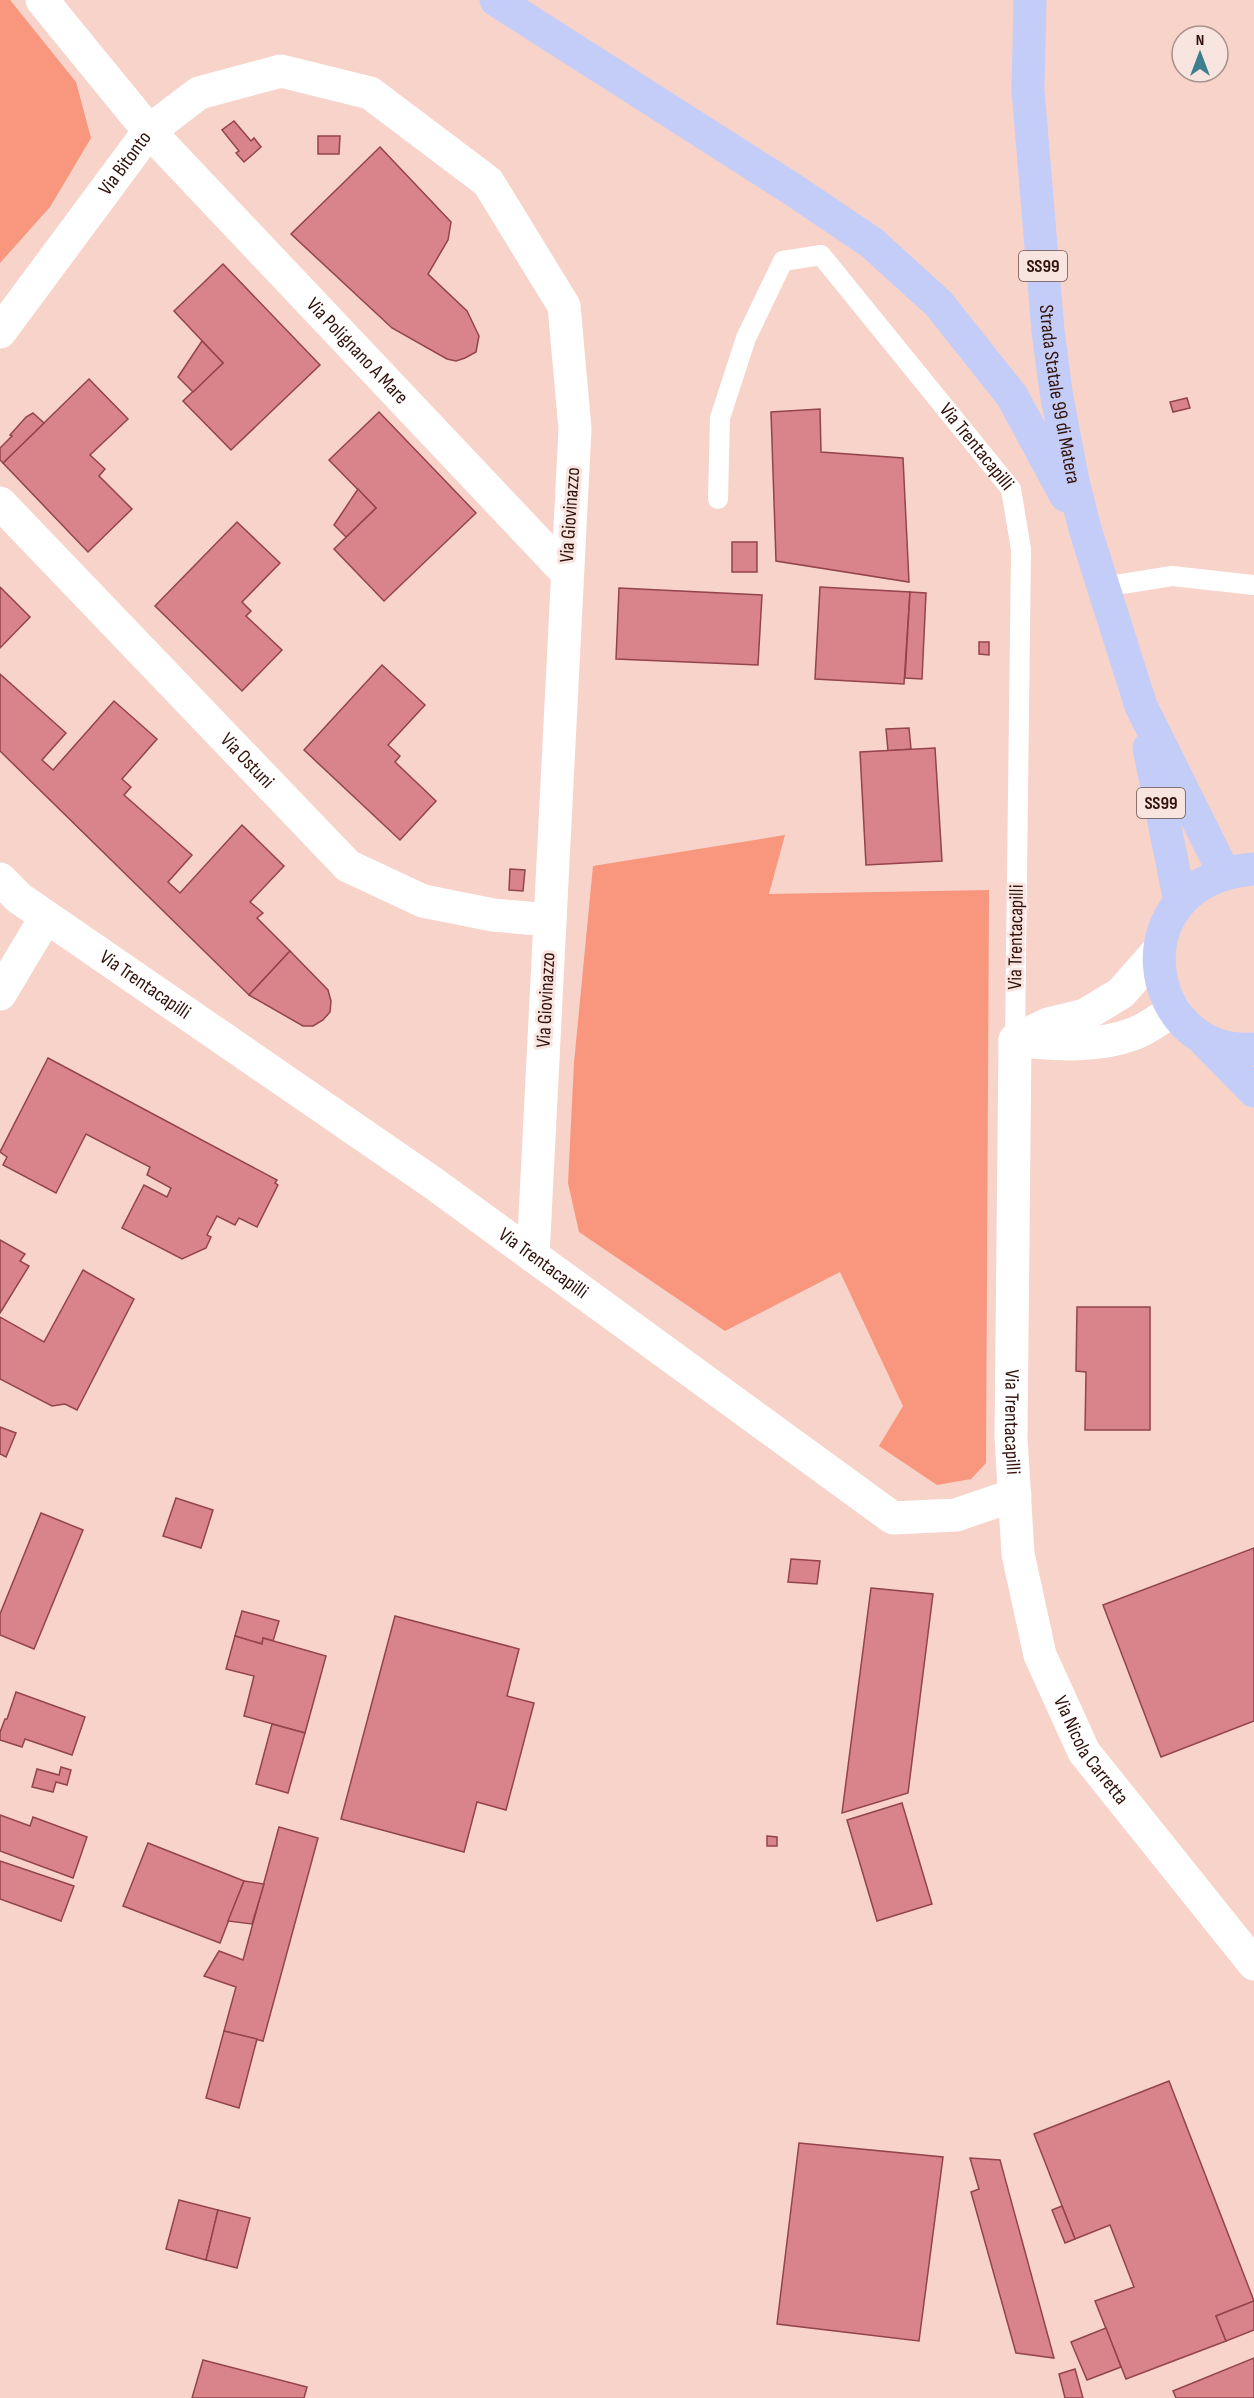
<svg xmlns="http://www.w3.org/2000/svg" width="1254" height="2398" font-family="'Sofia Sans Condensed',sans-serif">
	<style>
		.green { fill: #f8967e }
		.building { fill: #d9838a; stroke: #93444d; stroke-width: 1.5 }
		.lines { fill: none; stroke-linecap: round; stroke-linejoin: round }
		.service { stroke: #fff; stroke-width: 20 }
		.minor { stroke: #fff; stroke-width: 33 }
		.tertiary { stroke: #fff; stroke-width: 33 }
		.primary { stroke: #c4cdf7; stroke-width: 33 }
		.labels { text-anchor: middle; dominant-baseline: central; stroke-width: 6; stroke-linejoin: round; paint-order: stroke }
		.shield { fill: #f8e5e0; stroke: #6d514b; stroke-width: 1.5 }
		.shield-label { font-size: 18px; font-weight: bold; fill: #32120b }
		.street-label { font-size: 20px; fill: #32120b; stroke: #f8e5e0 }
	</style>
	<rect width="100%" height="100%" fill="#f7d3ca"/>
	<!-- green -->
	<g class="green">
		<path d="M0 0H10L76 82 91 138 50 207 0 263Z"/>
		<path d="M785 835 769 894 989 890 986 1463 971 1479 937 1485 879 1446 903 1406 840 1272 725 1331 579 1232 568 1183 574 1063 593 866Z"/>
	</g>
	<!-- building -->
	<g class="building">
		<path d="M234 121 251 141 254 138 261 147 244 162 236 153 239 151 222 130Z"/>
		<path d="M318 136H340L339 154H318Z"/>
		<path d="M380 147 451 222 448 240 428 274 467 311 479 336 476 352 465 358 456 361 447 359 392 328 291 234Z"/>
		<path d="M223 264 320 365 231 450 183 401 223 363 174 311Z"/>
		<path d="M202 341 223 363 193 392 178 377Z"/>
		<path d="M89 379 128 419 90 455 105 469 99 476 132 509 88 552 3 463Z"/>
		<path d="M1187 398 1190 408 1173 412 1170 402Z"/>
		<path d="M820 409 821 452 903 458 909 582 776 561 771 412Z"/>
		<path d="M379 412 476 513 384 601 334 549 376 508 329 460Z"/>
		<path d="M33 413 44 423 3 463 0 460V448L12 436 10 435 26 417Z"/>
		<path d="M358 489 376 508 346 537 334 525Z"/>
		<path d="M237 522 280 563 242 602 251 611 246 616 282 650 242 691 155 606Z"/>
		<rect x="732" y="542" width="25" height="30"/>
		<path d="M0 587 30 617 0 648Z"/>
		<path d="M820 587 910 592 904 684 815 679Z"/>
		<path d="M619 588 762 595 758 665 616 659Z"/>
		<path d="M910 592 926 593 922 679 905 678Z"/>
		<path d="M979 642H989V655L979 654Z"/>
		<path d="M382 665 425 705 388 745 400 756 395 762 436 801 400 840 304 750Z"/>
		<path d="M0 674 66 733 42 760 53 770 114 701 157 739 122 779 131 787 124 795 192 855 168 882 180 893 242 825 284 866 250 902 263 913 257 918 290 951 249 995 0 751Z"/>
		<path d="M909 728 911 749 888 751 886 729Z"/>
		<path d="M935 748 942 861 866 865 860 752Z"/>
		<path d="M510 869 525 870 523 891 509 890Z"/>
		<path d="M290 951 328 990 331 1001 330 1012 323 1020 313 1026H303L249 995Z"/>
		<path d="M48 1058 277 1180 275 1183 278 1185 257 1227 239 1218 235 1225 217 1216 207 1235 211 1237 206 1248 182 1259 122 1228 144 1185 167 1197 171 1188 147 1175 150 1167 86 1134 56 1193 3 1165 7 1157 0 1152Z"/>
		<path d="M0 1240 25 1254 20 1261 29 1266 0 1313Z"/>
		<path d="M83 1270 134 1299 77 1410 65 1404 52 1406 0 1379V1317L44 1342Z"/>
		<path d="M1077 1307H1150V1430H1085L1086 1372 1076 1371Z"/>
		<path d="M0 1427 16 1433 6 1457 0 1454Z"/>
		<path d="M176 1498 213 1510 201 1548 163 1536Z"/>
		<path d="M41 1513 83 1530 34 1649 0 1635V1614Z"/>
		<path d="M1254 1548V1721L1161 1757 1103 1605Z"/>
		<path d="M791 1559 820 1561 817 1584 788 1582Z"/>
		<path d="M871 1588 933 1594 908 1793 842 1813Z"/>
		<path d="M242 1611 279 1621 273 1641 263 1638 262 1644 235 1636Z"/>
		<path d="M395 1616 519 1649 507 1696 534 1703 506 1810 477 1802 464 1852 341 1819Z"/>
		<path d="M235 1636 262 1644 263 1638 326 1656 305 1733 244 1716 254 1676 226 1669Z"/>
		<path d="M16 1692 85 1717 72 1755 25 1739 22 1747 0 1740V1732L5 1719H7Z"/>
		<path d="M272 1724 305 1733 288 1793 256 1784Z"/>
		<path d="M61 1767 71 1770 67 1785 56 1782 53 1792 32 1787 37 1769 59 1775Z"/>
		<path d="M902 1803 932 1904 877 1921 847 1820Z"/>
		<path d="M0 1815 30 1826 33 1817 87 1837 73 1878 0 1851Z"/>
		<path d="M279 1827 318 1838 263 2041 224 2031 236 1987 204 1976 219 1951 243 1960Z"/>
		<path d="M767 1836 777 1837V1846H767Z"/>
		<path d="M148 1843 244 1881 220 1943 123 1906Z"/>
		<path d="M0 1861 74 1886 61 1921 0 1899Z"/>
		<path d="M244 1881 264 1884 252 1924 228 1921Z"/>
		<path d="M224 2031 257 2039 239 2108 206 2098Z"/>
		<path d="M1169 2081 1254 2301 1216 2316 1226 2341 1126 2379 1095 2301 1134 2287 1110 2225 1075 2239 1034 2134Z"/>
		<path d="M799 2143 943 2157 919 2341 777 2324Z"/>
		<path d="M970 2158 1000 2160 1054 2358 1016 2353 971 2192 979 2189Z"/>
		<path d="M179 2200 218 2210 206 2260 166 2249Z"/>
		<path d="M1062 2206 1075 2239 1065 2243 1052 2210Z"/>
		<path d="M218 2210 250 2218 237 2268 206 2260Z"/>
		<path d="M1254 2301V2330L1226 2341 1216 2316Z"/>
		<path d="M1106 2328 1121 2367 1087 2380 1071 2342Z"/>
		<path d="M1254 2358V2398H1176L1173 2391Z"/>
		<path d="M203 2360 307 2387 304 2398H192Z"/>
		<path d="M1075 2369 1083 2398H1065L1059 2374Z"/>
	</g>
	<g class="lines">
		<!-- service -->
		<g class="service">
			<path id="s1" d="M718 499 720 418 746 338 783 261 821 255 1011 489 1021 549 1015 1040"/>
			<path d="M1103 587 1172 576 1254 585"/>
		</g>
		<!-- minor -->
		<g class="minor">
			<path id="s2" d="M42 0 149 131 566 572"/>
			<path id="s3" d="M0 332 149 131 199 93 281 71 370 93 488 182 564 306 575 429 533 1256"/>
			<path id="s4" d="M0 503 348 866 423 901 493 915 550 920"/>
			<path id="s5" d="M0 879 19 898 433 1183 893 1518 956 1515 1015 1495"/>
			<path d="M0 994 46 917"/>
		</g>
		<!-- tertiary -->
		<g class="tertiary">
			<path id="s6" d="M1015 1040 1011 1438 1018 1554 1040 1655 1084 1752 1254 1964"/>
			<path d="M1015 1040 1048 1024 1085 1015 1121 993 1159 950"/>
			<path d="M1017 1041C1056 1044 1095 1048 1133 1034 1147 1029 1161 1018 1174 1010"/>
		</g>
		<!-- primary -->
		<g class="primary">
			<path d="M496 0 792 189 872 243 939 304 1012 396 1066 496"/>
			<path id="s7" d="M1030 0 1028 90 1048 331 1056 392 1073 481 1085 529 1141 706 1224 873"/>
			<path d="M1149 748 1180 901"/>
			<path d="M1254 869C1115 880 1141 1057 1254 1049"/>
			<path d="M1205 1041 1254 1091"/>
		</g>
	</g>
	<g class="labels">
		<!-- shield labels -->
		<g class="shield">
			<rect x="1019" y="251" width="48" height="30" rx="4.5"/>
			<rect x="1137" y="788" width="48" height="30" rx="4.5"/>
		</g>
		<g class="shield-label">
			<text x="1043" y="266">SS99</text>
			<text x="1161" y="803">SS99</text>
		</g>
		<!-- street labels -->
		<g class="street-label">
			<text stroke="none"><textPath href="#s3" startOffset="210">Via Bitonto</textPath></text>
			<text stroke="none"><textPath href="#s2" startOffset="472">Via Polignano A Mare</textPath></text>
			<text stroke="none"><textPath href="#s7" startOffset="396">Strada Statale 99 di Matera</textPath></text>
			<text stroke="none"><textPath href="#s1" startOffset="536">Via Trentacapilli</textPath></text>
			<text transform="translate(570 515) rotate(-86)">Via Giovinazzo</text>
			<text stroke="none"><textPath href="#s4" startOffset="357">Via Ostuni</textPath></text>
			<text transform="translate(1016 937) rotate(-89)">Via Trentacapilli</text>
			<text stroke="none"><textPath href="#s5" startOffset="180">Via Trentacapilli</textPath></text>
			<text transform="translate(546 1000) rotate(-87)">Via Giovinazzo</text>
			<text stroke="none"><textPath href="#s5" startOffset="666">Via Trentacapilli</textPath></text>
			<text stroke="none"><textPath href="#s6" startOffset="382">Via Trentacapilli</textPath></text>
			<text stroke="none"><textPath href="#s6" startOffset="726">Via Nicola Carretta</textPath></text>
		</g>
	</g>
	<!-- north arrow -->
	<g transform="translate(1200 54)"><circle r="28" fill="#f8e5e0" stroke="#a9918b" stroke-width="1.5"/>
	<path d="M0-4.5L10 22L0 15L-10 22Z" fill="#3c7f8f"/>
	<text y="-9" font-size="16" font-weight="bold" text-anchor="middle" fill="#32120b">N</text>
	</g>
</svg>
